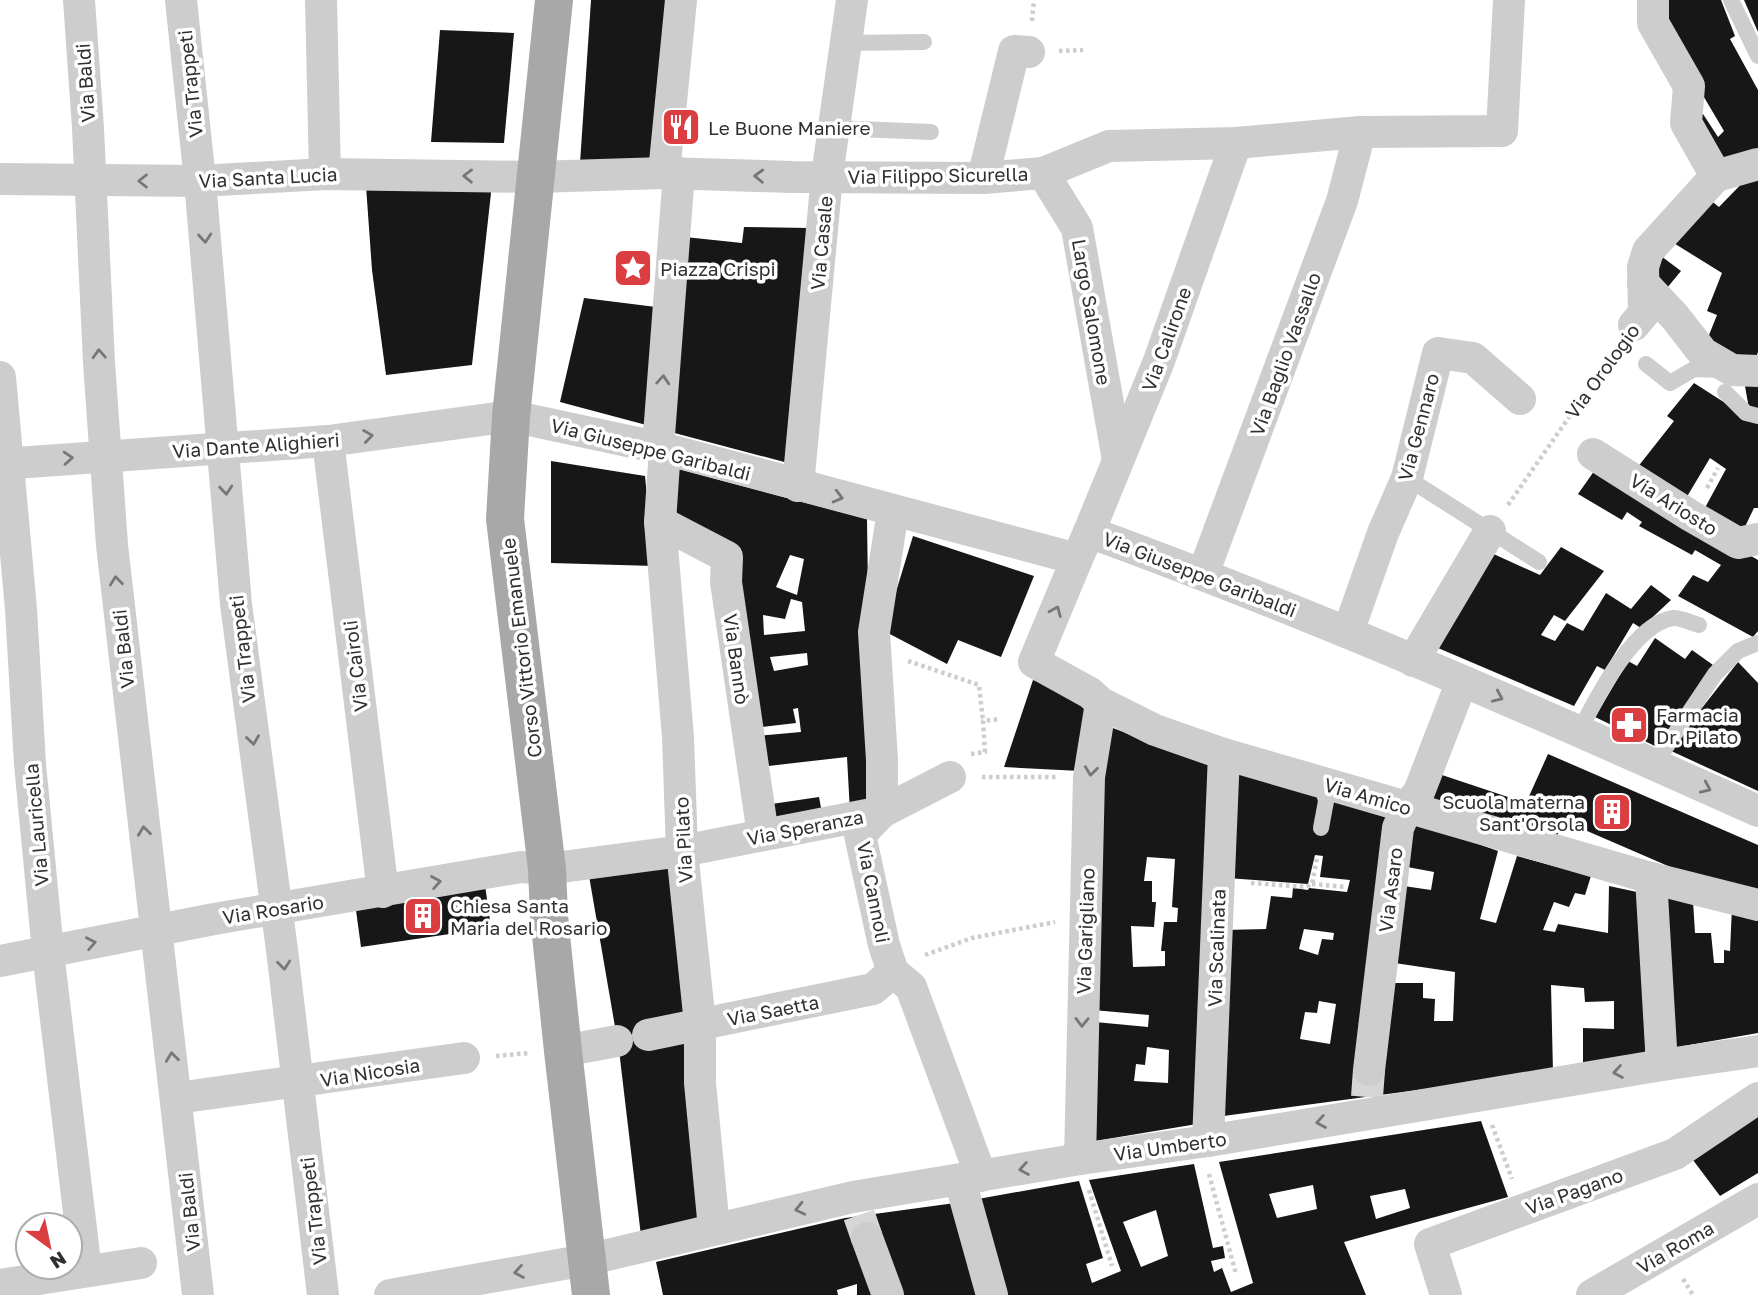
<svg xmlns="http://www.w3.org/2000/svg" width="1758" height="1295" font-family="'Golos Text',sans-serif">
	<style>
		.building { fill: #171717; fill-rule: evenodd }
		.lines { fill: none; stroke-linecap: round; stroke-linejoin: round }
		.street-tunnel { stroke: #d6d6d6; stroke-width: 32; stroke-dasharray: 32 16; stroke-linecap: butt }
		.path { stroke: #cdcdcd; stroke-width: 4.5; stroke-dasharray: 3.5 3.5; stroke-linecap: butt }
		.lane { stroke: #cdcdcd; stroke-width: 16 }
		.street { stroke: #cdcdcd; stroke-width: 32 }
		.primary { stroke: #a8a8a8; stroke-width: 38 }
		.oneway { stroke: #777 }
		.labels { text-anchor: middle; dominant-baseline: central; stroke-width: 7; stroke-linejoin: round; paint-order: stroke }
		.street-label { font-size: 19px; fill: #303030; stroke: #fff }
		.poi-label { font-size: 19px; fill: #303030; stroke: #fff; text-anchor: start }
	</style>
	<rect width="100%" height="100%" fill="#fff"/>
	<!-- building -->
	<g class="building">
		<path d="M591 0H670L657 160 580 163Z"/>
		<path d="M1659 0H1721L1735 36 1730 39 1758 90V153L1727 166 1691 119 1703 114 1718 137 1724 131 1669 38Z"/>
		<path d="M1744 0H1758V32Z"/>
		<path d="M440 30 514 33 504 143 431 142Z"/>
		<path d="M1753 172 1758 181V352L1755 360 1705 345 1717 315 1707 311 1722 273 1672 242 1709 199 1719 207Z"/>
		<path d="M492 184 472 365 386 375 372 270 366 186Z"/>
		<path d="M744 227 810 228 788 463 667 431 685 237 742 243Z"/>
		<path d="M1661 256 1681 271 1667 288 1647 274Z"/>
		<path d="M584 298 656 307 650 426 560 402Z"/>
		<path d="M1694 383 1758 424V508H1754L1741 535 1700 517 1726 469 1710 458 1682 505 1633 473 1674 421 1667 416Z"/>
		<path d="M1745 386H1758V409H1749Z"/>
		<path d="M551 461 645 476 654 566 551 563Z"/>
		<path d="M671 467 867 519 871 803 850 812 847 757 759 767 755 736 801 732 798 708 793 709 796 723 753 728 731 579 666 518ZM790 555 804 559 797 595 776 587ZM791 599 802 602 805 631 764 635 763 615 785 619ZM807 653 808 665 774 671 770 657Z"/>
		<path d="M1597 467 1758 560V631L1753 637 1678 596 1693 575 1708 582 1721 565 1695 550 1692 555 1639 526 1642 522 1627 512 1622 520 1578 494Z"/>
		<path d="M913 536 1034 576 1001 657 958 640 947 664 884 631Z"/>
		<path d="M1561 547 1604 571 1565 621 1554 615 1541 635 1555 641 1567 623 1583 631 1606 593 1631 609 1651 585 1671 600 1641 628 1633 623 1605 670 1597 666 1574 706 1431 645 1487 551 1540 575Z"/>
		<path d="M1655 638 1685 659 1692 650 1713 665 1659 748 1595 717 1628 661 1637 666Z"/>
		<path d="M1738 662 1758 683V791L1669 750Z"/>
		<path d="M1033 680 1069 689 1089 700 1080 771 1004 767Z"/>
		<path d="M1105 725 1184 755 1214 762 1197 1124 1089 1142 1095 1022 1148 1027 1149 1015 1093 1010ZM1147 857 1175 859 1172 907 1178 908 1177 922H1164L1161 951H1165V966L1133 967 1131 926 1154 927 1156 902H1152V881H1144ZM1147 1047 1169 1050 1168 1083 1134 1081 1136 1064 1145 1065Z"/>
		<path d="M1548 754 1758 845V897L1712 885 1564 821 1555 841 1425 801 1436 773 1526 803Z"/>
		<path d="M1233 766 1314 786 1319 805 1332 795 1392 810 1387 983H1423V998L1435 999 1434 1021H1453L1455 972 1388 962 1397 885 1431 890 1434 872 1402 866 1409 819 1498 851 1480 919 1496 923 1517 856 1591 876 1585 895 1575 893 1569 907 1554 902 1543 930 1555 932 1558 924 1608 933 1609 886 1637 892 1646 1058 1583 1066V1028L1614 1029V1001L1585 1002 1584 988 1551 985 1553 1072 1216 1117 1225 930 1266 929 1271 896 1292 898 1293 888 1308 890 1309 888 1347 892 1350 880 1320 877 1323 856 1315 855 1308 884 1227 878ZM1304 929 1334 933 1333 940 1322 939 1318 955 1299 949ZM1319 1001 1336 1004 1330 1044 1300 1039 1305 1012 1317 1013Z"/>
		<path d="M819 797 823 818 768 826 765 805Z"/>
		<path d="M671 856 705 1222 641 1236 619 1050 588 870Z"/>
		<path d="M485 885 491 928 361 947 355 903Z"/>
		<path d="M1665 896 1693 901 1695 933H1711L1714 963H1724V950L1730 951 1732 907 1758 913V1033L1672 1048Z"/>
		<path d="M1758 1110V1173L1720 1196 1687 1152Z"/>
		<path d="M1481 1121 1508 1197 1344 1242 1366 1295H998L978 1199 1079 1181 1103 1258 1086 1264 1092 1283 1121 1271 1089 1180 1194 1164 1213 1248 1223 1246 1225 1258 1211 1261 1214 1272 1222 1268 1231 1292 1253 1283 1219 1162ZM1313 1185 1317 1209 1277 1218 1269 1194ZM1405 1189 1410 1208 1376 1219 1370 1196ZM1156 1210 1168 1256 1141 1267 1123 1222Z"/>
		<path d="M955 1203 981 1295H857V1284L837 1290 838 1295H663L656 1262 845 1218Z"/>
	</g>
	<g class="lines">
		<!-- street-tunnel -->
		<g class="street-tunnel">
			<path d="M1367 1097 1369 1070"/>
			<path d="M859 1215 867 1238"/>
		</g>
		<!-- path -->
		<g class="path">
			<path d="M1032 21 1034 0"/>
			<path d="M1059 51 1083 50"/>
			<path d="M1707 488 1718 468"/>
			<path d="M1508 505 1615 351"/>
			<path d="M908 661 979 685 983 721"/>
			<path d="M971 754 985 752 983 721 999 719"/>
			<path d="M982 777H1058"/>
			<path d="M1251 883 1306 887 1312 884 1317 858"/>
			<path d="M1312 884 1346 887"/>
			<path d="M925 955 972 938 1055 922"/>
			<path d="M496 1056 529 1053"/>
			<path d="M1492 1125 1512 1179"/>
			<path d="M1209 1174 1236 1274"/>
			<path d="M1089 1190 1112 1266"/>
			<path d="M1683 1279 1693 1295"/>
		</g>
		<!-- lane -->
		<g class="lane">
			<path d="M1731 0 1758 56"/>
			<path d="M846 43 924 42"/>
			<path d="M834 128 931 132"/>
			<path d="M1646 364 1670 383 1694 369 1719 370"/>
			<path d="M1725 392 1746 413 1758 416"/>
			<path d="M1407 478 1539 562"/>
			<path d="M1579 732C1596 699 1633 624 1673 618 1680 617 1691 623 1699 625"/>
			<path d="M1654 765 1715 674 1738 651 1758 643"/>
			<path d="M1321 828 1329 785"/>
		</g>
		<!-- street -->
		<g class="street">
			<path d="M79 0 88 128 99 363 112 545 198 1295"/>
			<path d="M181 0 200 181 236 604 282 950 323 1295"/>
			<path d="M321 0 325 174"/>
			<path d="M664 173 681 0"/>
			<path d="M1043 173 1077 228 1118 460"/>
			<path d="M1716 176 1758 164"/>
			<path d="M983 178 1014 51 1029 52"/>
			<path d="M0 179 200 181 325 174 536 177 664 173 792 177 983 178 1043 173 1109 146 1236 143 1360 132 1502 131 1509 0"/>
			<path d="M1643 283 1675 317 1703 353 1732 370 1758 371"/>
			<path d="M1634 325 1644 313 1643 267 1648 251 1716 176 1686 123 1689 86 1653 23V0"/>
			<path d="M0 377 21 609 30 764 48 952 86 1271"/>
			<path d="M328 441 383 892"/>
			<path d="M658 448 679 173"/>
			<path d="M665 449 660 522 678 737 682 851 700 1024V1083L714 1229"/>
			<path d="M1593 454 1691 516 1738 543 1758 539"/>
			<path d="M0 464 328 441 511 416 665 449 1077 559 1089 532C1316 615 1538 712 1758 811"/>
			<path d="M798 486 827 176 852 0"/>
			<path d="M893 511 874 632 882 760V812L860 835 884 945 893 972 911 987 981 1176"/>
			<path d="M660 522 727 557 726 582 763 835"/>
			<path d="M1089 532 1159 361 1236 143"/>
			<path d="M1077 559 1034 662 1090 693 1101 703 1155 730 1224 754 1651 878 1758 905"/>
			<path d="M1203 574 1342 201 1360 132"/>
			<path d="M1348 632 1383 533 1407 478 1438 353 1473 358 1520 399"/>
			<path d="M1413 661 1490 531"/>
			<path d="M1651 878 1662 1065"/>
			<path d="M0 961 214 919 521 867 547 869 682 851 882 812 950 777"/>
			<path d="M648 1035 873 989 893 972"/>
			<path d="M563 1051 617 1041"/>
			<path d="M1369 1070 1398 828 1407 807 1419 792 1462 681"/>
			<path d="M177 1098 464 1058"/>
			<path d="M1208 1141 1224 754"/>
			<path d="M1080 1159 1089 777 1101 703"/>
			<path d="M960 1180 992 1295"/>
			<path d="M867 1238 888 1295"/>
			<path d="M0 1285 141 1263"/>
			<path d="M390 1295 586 1260 853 1197 1080 1159 1208 1141 1662 1065 1758 1051"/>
			<path d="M1446 1295 1430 1244 1675 1154 1758 1098"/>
			<path d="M1592 1295 1758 1199"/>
		</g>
		<!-- primary -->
		<path class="primary" d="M554 0 511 416 505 519 547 869 549 916 563 1051 591 1295"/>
	</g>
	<!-- one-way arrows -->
	<defs><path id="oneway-chevron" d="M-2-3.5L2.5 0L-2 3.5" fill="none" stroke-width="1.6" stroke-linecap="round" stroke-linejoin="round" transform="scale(1.75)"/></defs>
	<g class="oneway">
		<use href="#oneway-chevron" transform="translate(468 176) rotate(-179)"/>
		<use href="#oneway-chevron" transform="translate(759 176) rotate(-178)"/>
		<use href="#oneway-chevron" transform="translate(143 181) rotate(-180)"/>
		<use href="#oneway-chevron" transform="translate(205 238) rotate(85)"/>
		<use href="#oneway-chevron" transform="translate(99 354) rotate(-93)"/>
		<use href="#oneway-chevron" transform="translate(663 380) rotate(-86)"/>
		<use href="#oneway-chevron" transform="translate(368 436) rotate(-8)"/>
		<use href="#oneway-chevron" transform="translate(68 458) rotate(-4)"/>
		<use href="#oneway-chevron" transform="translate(226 490) rotate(85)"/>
		<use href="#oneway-chevron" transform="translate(838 497) rotate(15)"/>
		<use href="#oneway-chevron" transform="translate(116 581) rotate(-96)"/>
		<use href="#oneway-chevron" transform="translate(1056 611) rotate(-67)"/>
		<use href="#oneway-chevron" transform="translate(1498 697) rotate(24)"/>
		<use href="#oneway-chevron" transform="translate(253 740) rotate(82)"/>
		<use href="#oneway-chevron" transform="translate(1091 771) rotate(97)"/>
		<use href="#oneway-chevron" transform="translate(1706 788) rotate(24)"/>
		<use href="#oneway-chevron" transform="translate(144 831) rotate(-97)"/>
		<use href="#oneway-chevron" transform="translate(436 882) rotate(-10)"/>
		<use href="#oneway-chevron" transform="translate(91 943) rotate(-11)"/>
		<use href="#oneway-chevron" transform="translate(284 965) rotate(84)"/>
		<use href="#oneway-chevron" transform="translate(1082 1022) rotate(91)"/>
		<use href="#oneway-chevron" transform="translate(172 1057) rotate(-97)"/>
		<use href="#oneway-chevron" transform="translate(1618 1072) rotate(171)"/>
		<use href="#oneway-chevron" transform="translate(1321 1122) rotate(170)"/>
		<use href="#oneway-chevron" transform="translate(1024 1169) rotate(170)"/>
		<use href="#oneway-chevron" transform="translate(800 1209) rotate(167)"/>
		<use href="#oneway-chevron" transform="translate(519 1272) rotate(170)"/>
	</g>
	<!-- icons -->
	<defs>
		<g id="restaurant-square" transform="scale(2.0125)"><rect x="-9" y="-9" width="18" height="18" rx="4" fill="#db3e41" stroke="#fff"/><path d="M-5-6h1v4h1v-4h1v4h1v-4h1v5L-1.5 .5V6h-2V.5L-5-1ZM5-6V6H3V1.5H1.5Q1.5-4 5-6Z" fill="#fff"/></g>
		<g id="sight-square" transform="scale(2.0125)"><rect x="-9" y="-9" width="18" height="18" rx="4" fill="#db3e41" stroke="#fff"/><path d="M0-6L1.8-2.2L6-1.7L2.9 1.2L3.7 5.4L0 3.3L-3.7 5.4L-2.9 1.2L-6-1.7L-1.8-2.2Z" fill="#fff"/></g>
		<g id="pharmacy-square" transform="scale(2.0125)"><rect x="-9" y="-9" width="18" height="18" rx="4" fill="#db3e41" stroke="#fff"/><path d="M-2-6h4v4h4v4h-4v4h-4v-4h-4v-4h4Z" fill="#fff"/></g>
		<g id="building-square" transform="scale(2.0125)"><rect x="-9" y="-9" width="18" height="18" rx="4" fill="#db3e41" stroke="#fff"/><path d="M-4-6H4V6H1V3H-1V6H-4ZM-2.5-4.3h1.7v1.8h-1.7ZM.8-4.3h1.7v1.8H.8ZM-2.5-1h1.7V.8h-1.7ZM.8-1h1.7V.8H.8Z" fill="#fff"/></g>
	</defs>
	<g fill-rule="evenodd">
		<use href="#restaurant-square" x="681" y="127"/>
		<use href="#sight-square" x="633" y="268"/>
		<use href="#pharmacy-square" x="1629" y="725"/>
		<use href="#building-square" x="1612" y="812"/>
		<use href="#building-square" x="423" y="916"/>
	</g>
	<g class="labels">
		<!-- street labels -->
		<g class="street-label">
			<text transform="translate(85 83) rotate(-94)">Via Baldi</text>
			<text transform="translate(190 84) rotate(-96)">Via Trappeti</text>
			<text transform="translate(938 175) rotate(-1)">Via Filippo Sicurella</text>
			<text transform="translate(268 177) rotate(-3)">Via Santa Lucia</text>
			<text transform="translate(821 243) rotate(-85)">Via Casale</text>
			<text transform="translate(1092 312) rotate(80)">Largo Salomone</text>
			<text transform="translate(1166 339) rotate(-70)">Via Calirone</text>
			<text transform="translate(1285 354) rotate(-70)">Via Baglio Vassallo</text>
			<text transform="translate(1602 371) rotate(-54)">Via Orologio</text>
			<text transform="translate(1418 427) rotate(-75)">Via Gennaro</text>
			<text transform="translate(256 445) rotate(-4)">Via Dante Alighieri</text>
			<text transform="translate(651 449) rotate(14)">Via Giuseppe Garibaldi</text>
			<text transform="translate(1674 504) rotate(32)">Via Ariosto</text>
			<text transform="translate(1200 574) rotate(21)">Via Giuseppe Garibaldi</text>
			<text transform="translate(521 648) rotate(-97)">Corso Vittorio Emanuele</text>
			<text transform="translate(123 649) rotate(-96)">Via Baldi</text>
			<text transform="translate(242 649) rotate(-97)">Via Trappeti</text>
			<text transform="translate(737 659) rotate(82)">Via Bannò</text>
			<text transform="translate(355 666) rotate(-97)">Via Cairoli</text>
			<text transform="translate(1368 796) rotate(16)">Via Amico</text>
			<text transform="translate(36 825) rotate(-95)">Via Lauricella</text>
			<text transform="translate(805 827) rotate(-11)">Via Speranza</text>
			<text transform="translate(683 840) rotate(-93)">Via Pilato</text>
			<text transform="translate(1390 890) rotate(-83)">Via Asaro</text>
			<text transform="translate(874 892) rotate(79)">Via Cannoli</text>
			<text transform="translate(273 909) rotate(-9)">Via Rosario</text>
			<text transform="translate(1085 931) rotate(-88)">Via Garigliano</text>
			<text transform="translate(1216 948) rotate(-88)">Via Scalinata</text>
			<text transform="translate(773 1010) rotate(-11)">Via Saetta</text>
			<text transform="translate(370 1072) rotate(-9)">Via Nicosia</text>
			<text transform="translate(1170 1146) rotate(-8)">Via Umberto</text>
			<text transform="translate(1574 1191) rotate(-20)">Via Pagano</text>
			<text transform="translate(313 1211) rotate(-97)">Via Trappeti</text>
			<text transform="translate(189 1212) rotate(-96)">Via Baldi</text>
			<text transform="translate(1675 1247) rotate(-30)">Via Roma</text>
		</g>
		<!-- poi labels -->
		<g class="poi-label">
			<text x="708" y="127">Le Buone Maniere</text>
			<text x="660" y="268">Piazza Crispi</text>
			<text x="1656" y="714">Farmacia<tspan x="1656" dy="22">Dr. Pilato</tspan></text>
			<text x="1585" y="801" text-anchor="end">Scuola materna<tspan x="1585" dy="22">Sant'Orsola</tspan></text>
			<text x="450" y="905">Chiesa Santa<tspan x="450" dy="22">Maria del Rosario</tspan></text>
		</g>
	</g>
	<!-- north arrow -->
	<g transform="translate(49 1246) rotate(147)"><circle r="33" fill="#ffffff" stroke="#acacac" stroke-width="2"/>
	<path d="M0-5L12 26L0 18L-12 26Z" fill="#db3e41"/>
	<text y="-10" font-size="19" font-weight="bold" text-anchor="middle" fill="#303030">N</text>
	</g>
</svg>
